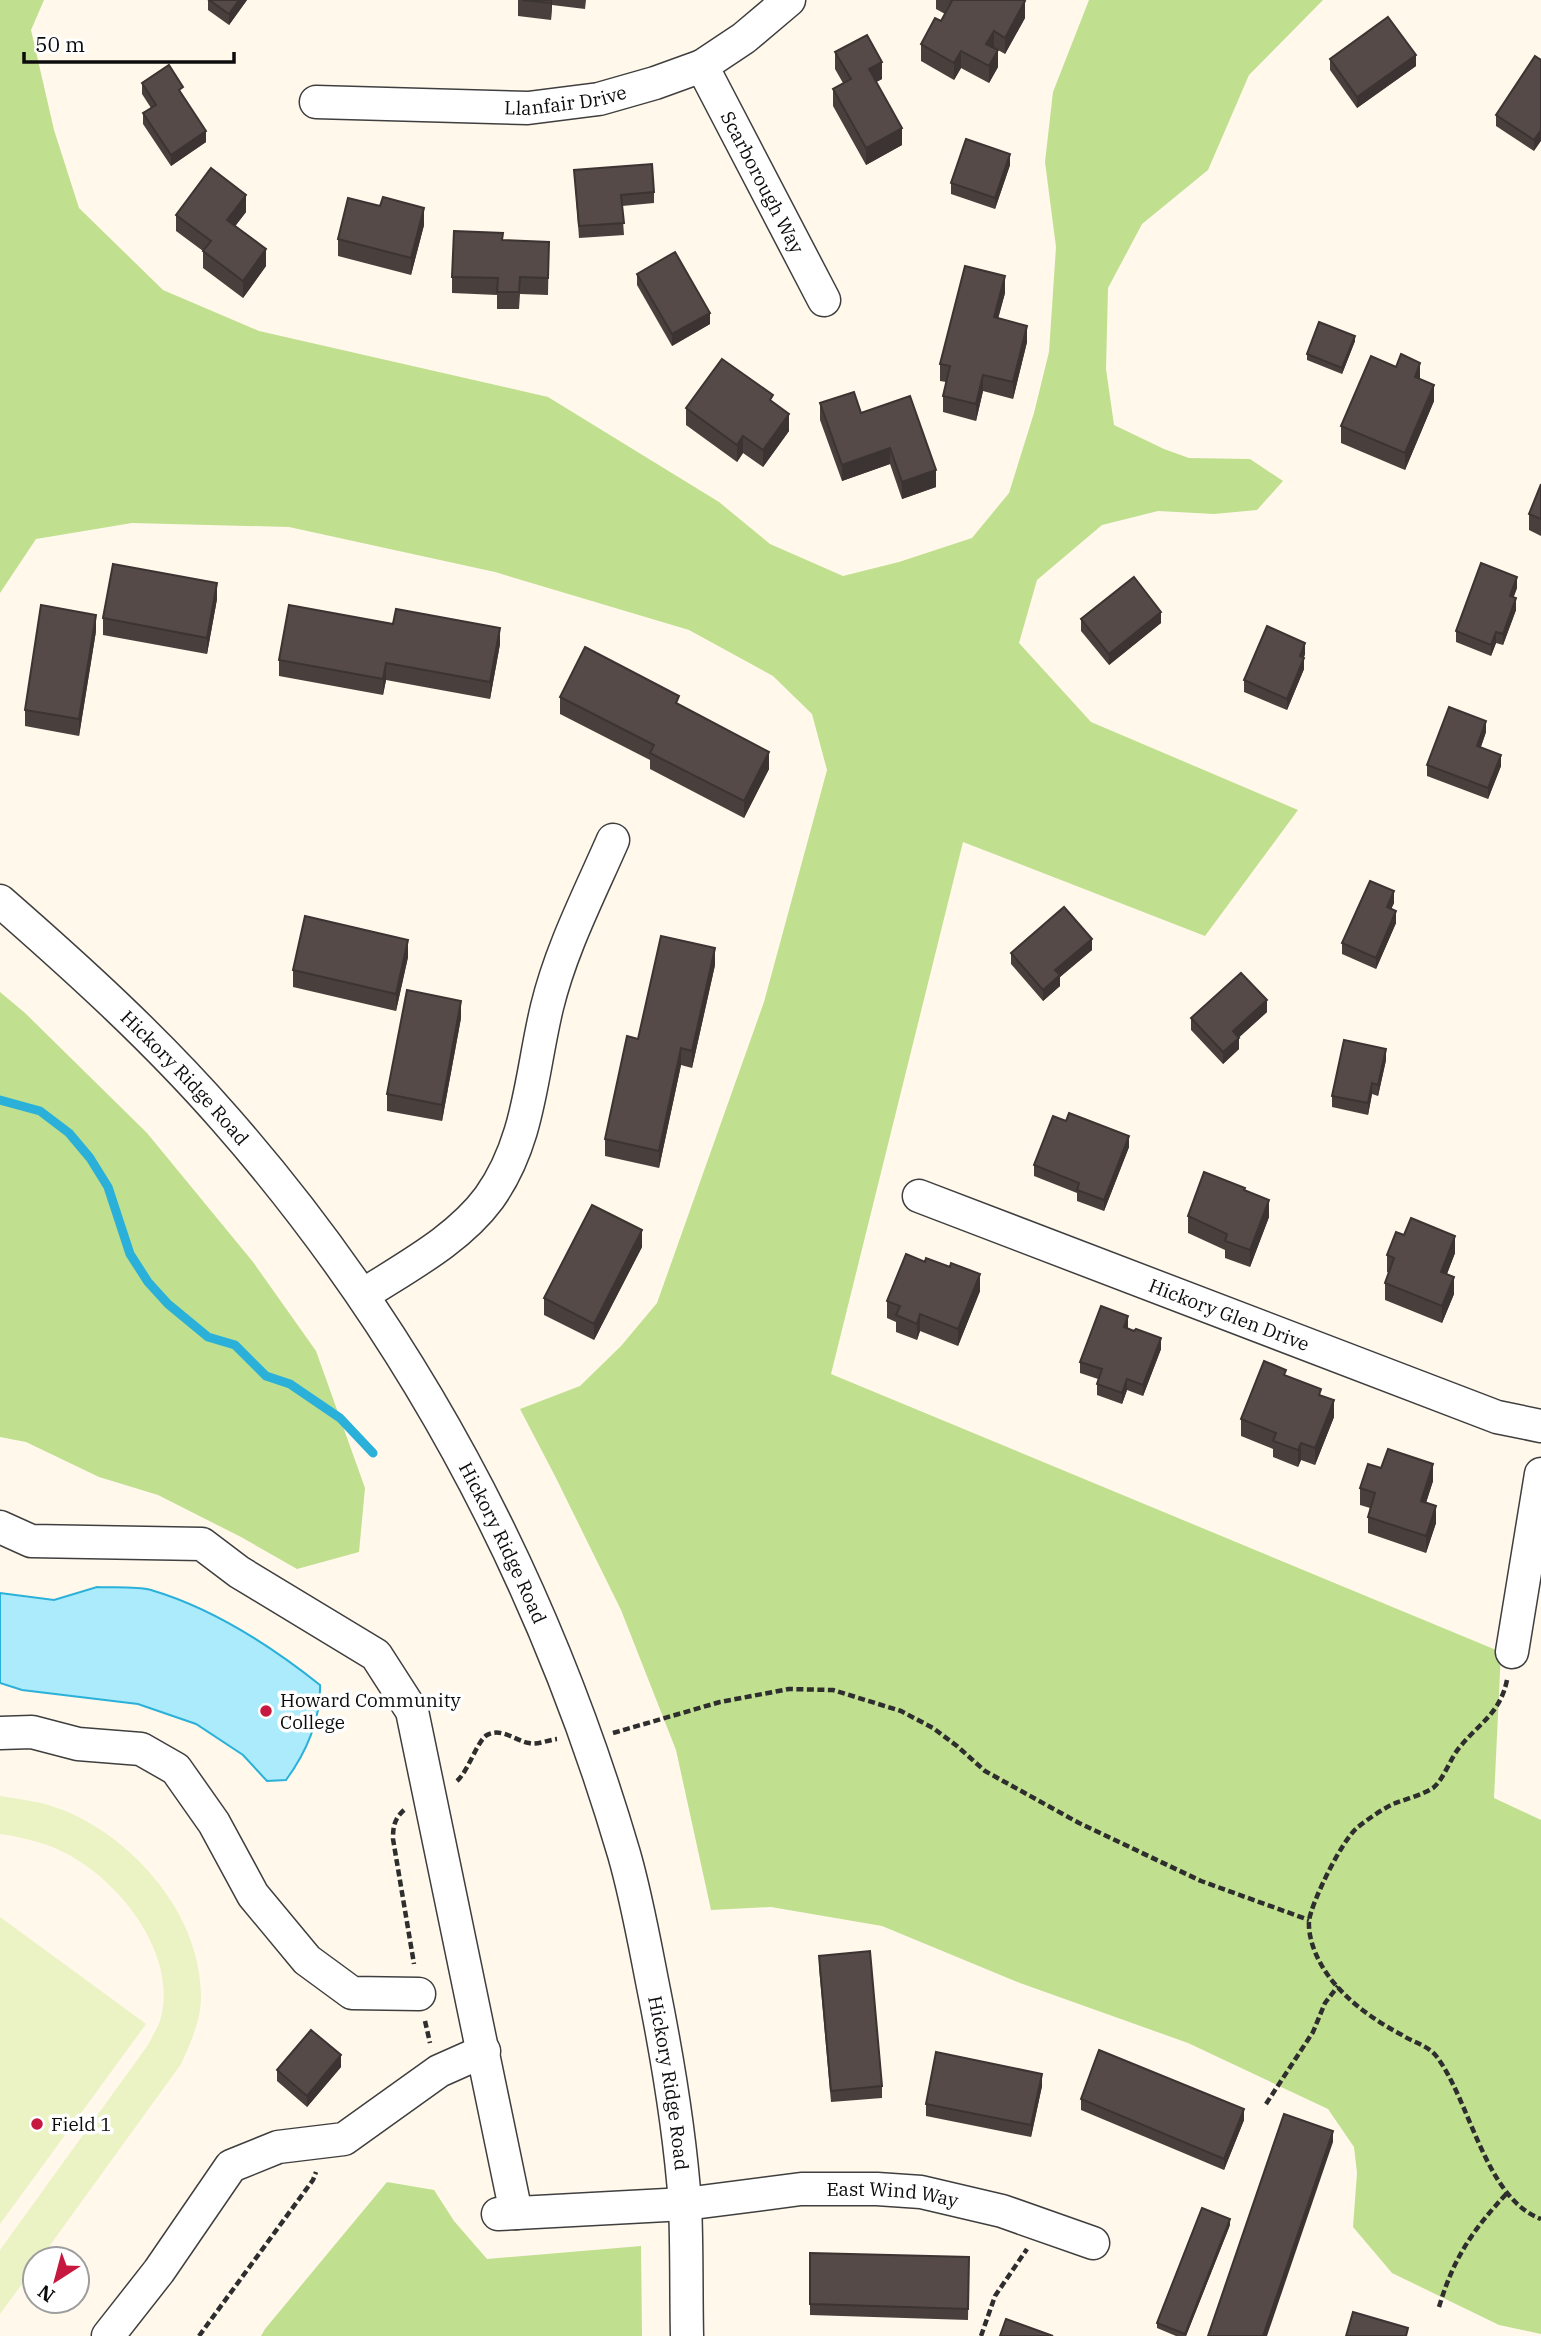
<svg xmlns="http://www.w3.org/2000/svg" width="1541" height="2336" font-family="'IBM Plex Serif',serif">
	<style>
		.forest { fill: #c0df8f }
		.pitch { fill: #ebf3c4 }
		.water { fill: #abebfb; stroke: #2bb1d9; stroke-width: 2 }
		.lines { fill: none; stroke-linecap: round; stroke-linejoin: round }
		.stream { stroke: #2bb1d9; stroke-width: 9 }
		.minor-casing { stroke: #3f3f3f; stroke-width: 35 }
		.path { stroke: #2e2e2e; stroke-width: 4.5; stroke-dasharray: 7 3.5; stroke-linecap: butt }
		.minor { stroke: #fff; stroke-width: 32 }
		.wall { fill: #49403d }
		.shaded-wall { fill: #3c3432 }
		.building { fill: #554a47; stroke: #3c3432; stroke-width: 2 }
		.poi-dot { fill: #c7193f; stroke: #fff; stroke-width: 2.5 }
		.labels { text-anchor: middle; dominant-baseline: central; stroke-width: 7; stroke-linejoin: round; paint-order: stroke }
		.street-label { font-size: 19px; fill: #0c0c0c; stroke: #fff }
		.poi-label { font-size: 19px; fill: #0c0c0c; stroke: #fff; text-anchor: start }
	</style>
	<rect width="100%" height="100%" fill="#fff8eb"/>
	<!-- forest -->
	<g class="forest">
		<path d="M0 0H44L31 30 54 130 79 208 163 290 259 331 548 397 719 502 770 544 843 576 899 562 972 538 1009 493 1034 413 1049 352 1056 247 1045 162 1053 92 1089 0H1323L1249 75 1208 170 1142 224 1108 288 1106 369 1114 425 1164 449 1189 458 1250 459 1283 481 1257 510 1214 514 1158 511 1102 525 1037 580 1019 643 1091 722 1298 810 1205 936 963 842 831 1374 1501 1652 1494 1798 1541 1820V2334L1499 2325 1392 2273 1353 2227 1357 2173 1354 2147 1328 2109 1188 2043 1020 1983 882 1926 771 1907 711 1910 676 1750 621 1610 555 1476 520 1409 580 1386 621 1346 657 1303 764 1002 827 770 812 714 773 676 689 630 495 572 289 527 132 523 36 539 0 593Z"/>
		<path d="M0 992 25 1013 147 1133 253 1262 316 1351 365 1488 359 1552 297 1569 241 1537 158 1495 99 1477 26 1442 0 1437Z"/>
		<path d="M387 2182 434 2190 454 2221 487 2259 641 2246 642 2336H261L265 2329Z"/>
	</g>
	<!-- pitch -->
	<g class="pitch">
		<path d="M0 1796C20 1799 43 1802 63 1810 134 1839 199 1913 201 1993 202 2018 191 2042 181 2064L40 2259H35V2266L0 2314V2250L148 2045C152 2037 157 2029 160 2021 181 1950 110 1867 47 1845 32 1840 16 1836 0 1834Z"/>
		<path d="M0 1917 146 2024 0 2224Z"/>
	</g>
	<!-- water -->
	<path class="water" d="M97 1587C114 1588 135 1586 151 1590 212 1608 271 1646 320 1685 321 1719 306 1753 286 1780L267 1781 243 1755 196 1724 138 1704 22 1690 0 1683V1593L54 1600Z"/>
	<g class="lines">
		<!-- stream -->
		<path class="stream" d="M0 1100 40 1111 69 1133 90 1158 108 1187 130 1254 148 1282 168 1304 208 1337 235 1345 266 1376 290 1384 340 1418 373 1453"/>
		<!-- minor casing -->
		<g class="minor-casing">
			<g id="minor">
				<path id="s1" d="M702 66 824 300"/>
				<path id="s2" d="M316 102 528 108 599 99 655 83 702 66 744 38 789 0"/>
				<path id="s3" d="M0 901C79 970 156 1040 225 1119 413 1333 544 1582 624 1854 637 1899 645 1946 654 1991 668 2061 680 2133 685 2204 687 2248 686 2292 687 2336"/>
				<path id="s4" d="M919 1196 1497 1417 1541 1426"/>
				<path d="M363 1295C406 1267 458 1240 489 1198 530 1141 531 1073 547 1007 561 949 589 895 613 840"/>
				<path d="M0 1527 31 1541 202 1544 239 1572 376 1655 412 1711 516 2213"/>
				<path d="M1512 1652 1541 1474"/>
				<path d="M0 1733 32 1732 78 1744 141 1749 176 1769 214 1823 253 1895 307 1960 352 1993 419 1994"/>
				<path id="s5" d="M498 2214 685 2204 801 2189H877L921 2192 1002 2211 1093 2243"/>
				<path d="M108 2336 159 2271 231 2166 278 2147 344 2139 439 2071 484 2051"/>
			</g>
		</g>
		<!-- path -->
		<g class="path">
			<path d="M1507 1680C1500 1714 1479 1723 1459 1748 1450 1759 1444 1779 1433 1788 1422 1795 1406 1799 1393 1804 1381 1810 1368 1819 1358 1827 1343 1838 1311 1903 1309 1921 1308 1938 1316 1957 1325 1971 1343 1998 1373 2020 1402 2035 1414 2043 1428 2045 1437 2057 1471 2103 1485 2198 1541 2219"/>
			<path d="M613 1733 720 1702 789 1689 833 1690 901 1711 933 1728 957 1746 985 1771 1079 1823 1201 1881 1309 1920"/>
			<path d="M457 1781C469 1770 477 1741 487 1735 501 1727 516 1741 529 1743 538 1745 548 1740 557 1739"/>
			<path d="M404 1810C394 1819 393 1827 393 1839L414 1964"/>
			<path d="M425 2021 430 2043"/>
			<path d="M1266 2104 1313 2032 1325 2003 1338 1986"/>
			<path d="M1439 2307C1454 2257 1472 2231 1507 2193"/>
			<path d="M199 2336 313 2180 316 2172"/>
			<path d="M981 2336 995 2296 1027 2249"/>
		</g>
		<!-- minor -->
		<use href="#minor" class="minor"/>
	</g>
	<!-- wall -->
	<g class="wall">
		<path d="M208 0H247L229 25 208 10Z"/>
		<path d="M518 0H586L585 9 552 5 551 20 518 16Z"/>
		<path d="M936 0H1023L1025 18 1005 54 998 50V67L989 83 961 68 954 80 921 61V44L941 21 945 14 936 9Z"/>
		<path d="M835 52 882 79 876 82 902 145 866 165 833 106V89L843 83 835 69Z"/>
		<path d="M1535 56 1534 151 1496 126V115Z"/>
		<path d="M1330 59 1416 66 1357 108 1330 70Z"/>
		<path d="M142 83 183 96 206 142 171 166 143 124V113L151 108 142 94Z"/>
		<path d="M1010 165 995 209 951 194V183Z"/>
		<path d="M574 170 654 192V203L622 206 624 235 579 238Z"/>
		<path d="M380 206 424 225 411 275 338 256V239Z"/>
		<path d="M246 212 235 226 266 266 243 298 203 268V251L176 231V215Z"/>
		<path d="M503 240 549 242 548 295 520 294 519 309H497V295L452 293V277Z"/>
		<path d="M637 274 710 324 672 346 637 285Z"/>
		<path d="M1005 293 998 318 1027 342 1013 399 983 391 976 421 943 412V396L946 382 940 381V364Z"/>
		<path d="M1355 341 1342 374 1307 360V354Z"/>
		<path d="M1420 379 1434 401 1405 470 1341 443V426Z"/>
		<path d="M773 402 789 431 763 467 743 453 737 462 686 425V408Z"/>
		<path d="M820 403 861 413 936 487 902 499 890 464 842 481 820 420Z"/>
		<path d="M1541 484V536L1529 530V514Z"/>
		<path d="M1517 588 1513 598 1516 610 1503 645 1496 643 1491 656 1456 642V631Z"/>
		<path d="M217 599 207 654 103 635V618Z"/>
		<path d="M1081 619 1161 623 1109 665 1081 631Z"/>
		<path d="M96 631 79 736 25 726V710Z"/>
		<path d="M500 644 490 699 386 680 383 695 279 676V660Z"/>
		<path d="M1305 654 1304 657V669L1287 710 1244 692V680Z"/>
		<path d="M560 697 679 705 769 769 744 818 650 769V760L560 714Z"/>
		<path d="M1486 732 1481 747 1501 766 1488 799 1427 776V765Z"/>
		<path d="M1394 903 1391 909 1396 923 1376 969 1342 954V943Z"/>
		<path d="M1092 950 1060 977V986L1043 1001 1011 964V953Z"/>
		<path d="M408 957 396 1011 293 987V970Z"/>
		<path d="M715 965 692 1068 681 1065 659 1168 605 1156V1139L638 1039Z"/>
		<path d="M1267 1012 1239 1037V1049L1223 1064 1191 1030V1018Z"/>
		<path d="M461 1018 442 1121 387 1111V1094Z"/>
		<path d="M1386 1060 1378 1096 1372 1094 1368 1115 1332 1107V1096Z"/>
		<path d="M1129 1147 1104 1211 1077 1201V1193L1034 1176V1165Z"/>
		<path d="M1245 1191 1269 1217 1250 1267 1225 1258V1250L1188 1233V1216Z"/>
		<path d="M642 1247 594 1340 544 1315V1298Z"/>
		<path d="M1455 1253 1447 1274 1454 1294 1442 1323 1385 1300V1283L1389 1273 1387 1272V1255Z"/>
		<path d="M980 1291 958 1346 920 1331 917 1340 896 1332V1322L887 1318V1301Z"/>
		<path d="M1128 1327 1127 1328 1161 1349 1143 1396 1127 1390 1122 1404 1097 1395V1384L1098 1379 1080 1373V1362Z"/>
		<path d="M1286 1376 1321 1395 1334 1417 1315 1465 1301 1460 1298 1467 1273 1457V1449L1241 1436V1419Z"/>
		<path d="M1381 1468 1433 1481 1426 1503 1436 1523 1426 1553 1368 1533V1517L1370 1508 1360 1505V1488Z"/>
		<path d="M819 1956 882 2086V2098L831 2102 819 1967Z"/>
		<path d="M341 2067 307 2107 277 2081V2070Z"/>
		<path d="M1042 2086 1031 2137 926 2116V2104Z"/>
		<path d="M1081 2099 1244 2120 1224 2170 1081 2110Z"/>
		<path d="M1230 2225 1186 2336H1176L1157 2328V2323Z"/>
		<path d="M810 2253 969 2257 968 2320 810 2315Z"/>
	</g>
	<!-- shaded-wall -->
	<g class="shaded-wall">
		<path d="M239 0H247L229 25V14Z"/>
		<path d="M551 0H552V5L551 20Z"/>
		<path d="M1025 1V18L1005 54V38Z"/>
		<path d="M994 31V48L986 44Z"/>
		<path d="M998 50V67L989 83V66Z"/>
		<path d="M961 51V68L954 80V63Z"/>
		<path d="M1416 55V66L1357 108V97Z"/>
		<path d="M882 62V79L869 86V69Z"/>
		<path d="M902 128V145L866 165V148Z"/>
		<path d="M1541 130V141L1534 151V140Z"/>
		<path d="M206 131V142L171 166V155Z"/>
		<path d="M1010 154V165L995 209V198Z"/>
		<path d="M246 195V212L227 237V220Z"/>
		<path d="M424 208V225L411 275V258Z"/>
		<path d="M266 249V266L243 298V281Z"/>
		<path d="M1005 276V293L994 334V317Z"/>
		<path d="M710 313V324L672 346V334Z"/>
		<path d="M1027 326V342L1013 399V382Z"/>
		<path d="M1355 336V341L1342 374V368Z"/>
		<path d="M1420 363V380L1415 377Z"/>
		<path d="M983 375V391L976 421V404Z"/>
		<path d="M1434 385V401L1405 470V453Z"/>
		<path d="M789 414V431L763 467V450Z"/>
		<path d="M743 436V453L737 462V445Z"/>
		<path d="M890 448V464L842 481V465Z"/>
		<path d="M936 470V487L902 499V482Z"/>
		<path d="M1517 577V588L1510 607V596Z"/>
		<path d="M217 583V599L207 654V638Z"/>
		<path d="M1516 598V610L1503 645V634Z"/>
		<path d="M1161 612V623L1109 665V654Z"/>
		<path d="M96 615V631L79 736V719Z"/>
		<path d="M500 628V644L490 699V682Z"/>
		<path d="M1496 632V643L1491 656V645Z"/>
		<path d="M1305 643V654L1300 667V656Z"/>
		<path d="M1304 658V669L1287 710V699Z"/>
		<path d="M386 663V680L383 695V679Z"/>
		<path d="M1486 721V732L1477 757V746Z"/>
		<path d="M769 752V769L744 818V801Z"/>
		<path d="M1501 755V766L1488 799V788Z"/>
		<path d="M1394 891V903L1387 918V907Z"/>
		<path d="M1396 911V923L1376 969V958Z"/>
		<path d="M1092 939V950L1060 977V986L1043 1001V990L1055 970Z"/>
		<path d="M408 940V957L396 1011V994Z"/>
		<path d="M715 948V965L692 1068V1051Z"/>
		<path d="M1267 1000V1012L1233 1043V1031Z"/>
		<path d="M461 1001V1018L442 1121V1105Z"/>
		<path d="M1239 1038V1049L1223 1064V1052Z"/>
		<path d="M681 1048V1065L659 1168V1151Z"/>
		<path d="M1386 1049V1060L1378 1096V1085Z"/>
		<path d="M1372 1083V1094L1368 1115V1103Z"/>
		<path d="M1129 1136V1147L1104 1211V1200Z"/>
		<path d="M1269 1200V1217L1250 1267V1250Z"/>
		<path d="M642 1230V1247L594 1340V1324Z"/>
		<path d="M1455 1236V1253L1441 1289V1272Z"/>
		<path d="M980 1274V1291L958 1346V1329Z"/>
		<path d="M1454 1277V1294L1442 1323V1306Z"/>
		<path d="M920 1314V1331L917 1340V1324Z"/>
		<path d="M1128 1316V1327L1124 1338V1327Z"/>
		<path d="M1161 1338V1349L1143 1396V1385Z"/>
		<path d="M1127 1379V1390L1122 1404V1393Z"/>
		<path d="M1334 1400V1417L1315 1465V1448Z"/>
		<path d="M1301 1443V1460L1298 1467V1450Z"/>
		<path d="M1433 1464V1481L1421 1518V1501Z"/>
		<path d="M1436 1506V1523L1426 1553V1536Z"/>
		<path d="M341 2055V2067L307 2107V2096Z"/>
		<path d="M1042 2074V2086L1031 2137V2125Z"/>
		<path d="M1244 2109V2120L1224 2170V2159Z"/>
		<path d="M1333 2131V2142L1267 2336H1263Z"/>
		<path d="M1230 2219V2225L1186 2336H1185Z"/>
	</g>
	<!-- building -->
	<g class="building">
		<path d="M209 0H239L229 14Z"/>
		<path d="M522 0H551V3Z"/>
		<path d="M950 0H1023L1025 1 1005 38 994 31 986 44 998 50 989 66 961 51 954 63 921 44 935 18 941 21 952 1Z"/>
		<path d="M1388 17 1416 55 1357 97 1330 59Z"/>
		<path d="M867 35 882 62 869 69 902 128 866 148 833 89 851 79 835 52Z"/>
		<path d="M1535 56 1541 60V130L1534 140 1496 115Z"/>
		<path d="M169 65 183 87 179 90 206 131 171 155 143 113 156 105 142 83Z"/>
		<path d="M966 139 1010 154 995 198 951 183Z"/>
		<path d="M652 164 654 192 621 195 624 223 579 226 574 170Z"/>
		<path d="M211 168 246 195 227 220 266 249 243 281 203 251 211 241 176 215Z"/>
		<path d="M383 197 424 208 411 258 338 239 348 198 380 206Z"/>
		<path d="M454 231 503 233 502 240 549 242 548 278 520 277 519 292H497L498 278 452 277Z"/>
		<path d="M675 252 710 313 672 334 637 274Z"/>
		<path d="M965 266 1005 276 994 317 1027 326 1013 382 983 375 976 404 943 396 950 366 940 364Z"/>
		<path d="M1319 322 1355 336 1342 368 1307 354Z"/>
		<path d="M1401 354 1420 363 1415 377 1434 385 1405 453 1341 426 1371 356 1396 367Z"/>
		<path d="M722 359 773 395 770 400 789 414 763 450 743 436 737 445 686 408Z"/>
		<path d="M854 392 861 413 910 396 936 470 902 482 890 448 842 465 820 403Z"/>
		<path d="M1541 484V519L1529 514Z"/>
		<path d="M1481 563 1517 577 1510 596 1516 598 1503 634 1496 632 1491 645 1456 631Z"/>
		<path d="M113 564 217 583 207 638 103 618Z"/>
		<path d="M1134 577 1161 612 1109 654 1081 619Z"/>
		<path d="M41 605 96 615 79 719 25 710Z"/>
		<path d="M289 605 393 624 396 609 500 628 490 682 386 663 383 679 279 660Z"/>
		<path d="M1267 626 1305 643 1300 656 1304 658 1287 699 1244 680Z"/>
		<path d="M585 647 679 696 676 703 769 752 744 801 650 753 654 745 560 697Z"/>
		<path d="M1449 707 1486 721 1477 746 1501 755 1488 788 1427 765Z"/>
		<path d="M1370 881 1394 891 1387 907 1396 911 1376 958 1342 943Z"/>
		<path d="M1064 907 1092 939 1055 970 1060 975 1043 990 1011 953Z"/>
		<path d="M305 916 408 940 396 994 293 970Z"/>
		<path d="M661 936 715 948 692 1051 681 1048 659 1151 605 1139 627 1036 638 1039Z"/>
		<path d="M1241 973 1267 1000 1233 1031 1239 1038 1223 1052 1191 1018Z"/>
		<path d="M407 990 461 1001 442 1105 387 1094Z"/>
		<path d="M1344 1040 1386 1049 1378 1085 1372 1083 1368 1103 1332 1096Z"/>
		<path d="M1069 1113 1129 1136 1104 1200 1077 1190 1079 1183 1034 1165 1053 1116 1066 1121Z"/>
		<path d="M1204 1172 1245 1188 1244 1190 1269 1200 1250 1250 1225 1241 1227 1234 1188 1216Z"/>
		<path d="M592 1205 642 1230 594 1324 544 1298Z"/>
		<path d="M1411 1218 1455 1236 1441 1272 1454 1277 1442 1306 1385 1283 1394 1258 1387 1255 1396 1232 1404 1235Z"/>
		<path d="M906 1254 925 1262 926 1258 950 1267 951 1263 980 1274 958 1329 920 1314 917 1324 896 1315 900 1306 887 1301Z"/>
		<path d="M1101 1306 1128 1316 1124 1327 1134 1331 1136 1329 1161 1338 1143 1385 1127 1379 1122 1393 1097 1384 1102 1369 1080 1362Z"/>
		<path d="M1264 1361 1286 1370 1284 1375 1321 1389 1319 1395 1334 1400 1315 1448 1301 1443 1298 1450 1273 1441 1276 1433 1241 1419Z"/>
		<path d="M1388 1449 1433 1464 1421 1501 1436 1506 1426 1536 1368 1517 1375 1493 1360 1488 1368 1464 1381 1468Z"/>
		<path d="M870 1951 882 2086 831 2091 819 1956Z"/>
		<path d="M311 2030 341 2055 307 2096 277 2070Z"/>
		<path d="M1099 2050 1244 2109 1224 2159 1081 2099Z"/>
		<path d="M936 2052 1042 2074 1031 2125 926 2104Z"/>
		<path d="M1284 2114 1333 2131 1263 2336H1208Z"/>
		<path d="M1202 2208 1230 2219 1185 2334 1157 2323Z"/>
		<path d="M810 2253 969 2257 968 2309 810 2304Z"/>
		<path d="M1353 2312 1408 2328 1406 2336H1346Z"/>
		<path d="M1006 2319 1053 2336H1000Z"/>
	</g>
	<!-- markers -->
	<g class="poi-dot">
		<circle cx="266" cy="1711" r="7"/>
		<circle cx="37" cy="2124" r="7"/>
	</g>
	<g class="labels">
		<!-- street labels -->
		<g class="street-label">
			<text stroke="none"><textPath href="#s2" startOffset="250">Llanfair Drive</textPath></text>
			<text stroke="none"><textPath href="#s1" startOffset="131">Scarborough Way</textPath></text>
			<text stroke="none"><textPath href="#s3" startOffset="256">Hickory Ridge Road</textPath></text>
			<text stroke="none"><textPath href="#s4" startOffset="332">Hickory Glen Drive</textPath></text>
			<text stroke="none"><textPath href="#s3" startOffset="822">Hickory Ridge Road</textPath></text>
			<text stroke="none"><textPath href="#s3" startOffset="1390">Hickory Ridge Road</textPath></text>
			<text stroke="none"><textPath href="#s5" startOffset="396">East Wind Way</textPath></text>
		</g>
		<!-- poi labels -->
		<g class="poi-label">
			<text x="280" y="1700">Howard Community<tspan x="280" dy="22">College</tspan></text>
			<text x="51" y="2124">Field 1</text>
		</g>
	</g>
	<!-- north arrow -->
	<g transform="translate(56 2280) rotate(216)"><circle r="33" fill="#ffffff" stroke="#9e9e9e" stroke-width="2"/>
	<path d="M0-5L12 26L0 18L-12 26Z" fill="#c7193f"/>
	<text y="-10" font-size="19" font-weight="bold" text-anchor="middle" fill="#0c0c0c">N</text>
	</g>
	<!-- scale -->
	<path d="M24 52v10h210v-10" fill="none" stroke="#0c0c0c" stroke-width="3.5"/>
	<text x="35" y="52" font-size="21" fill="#0c0c0c" stroke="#ffffff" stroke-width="5" paint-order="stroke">50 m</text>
</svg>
